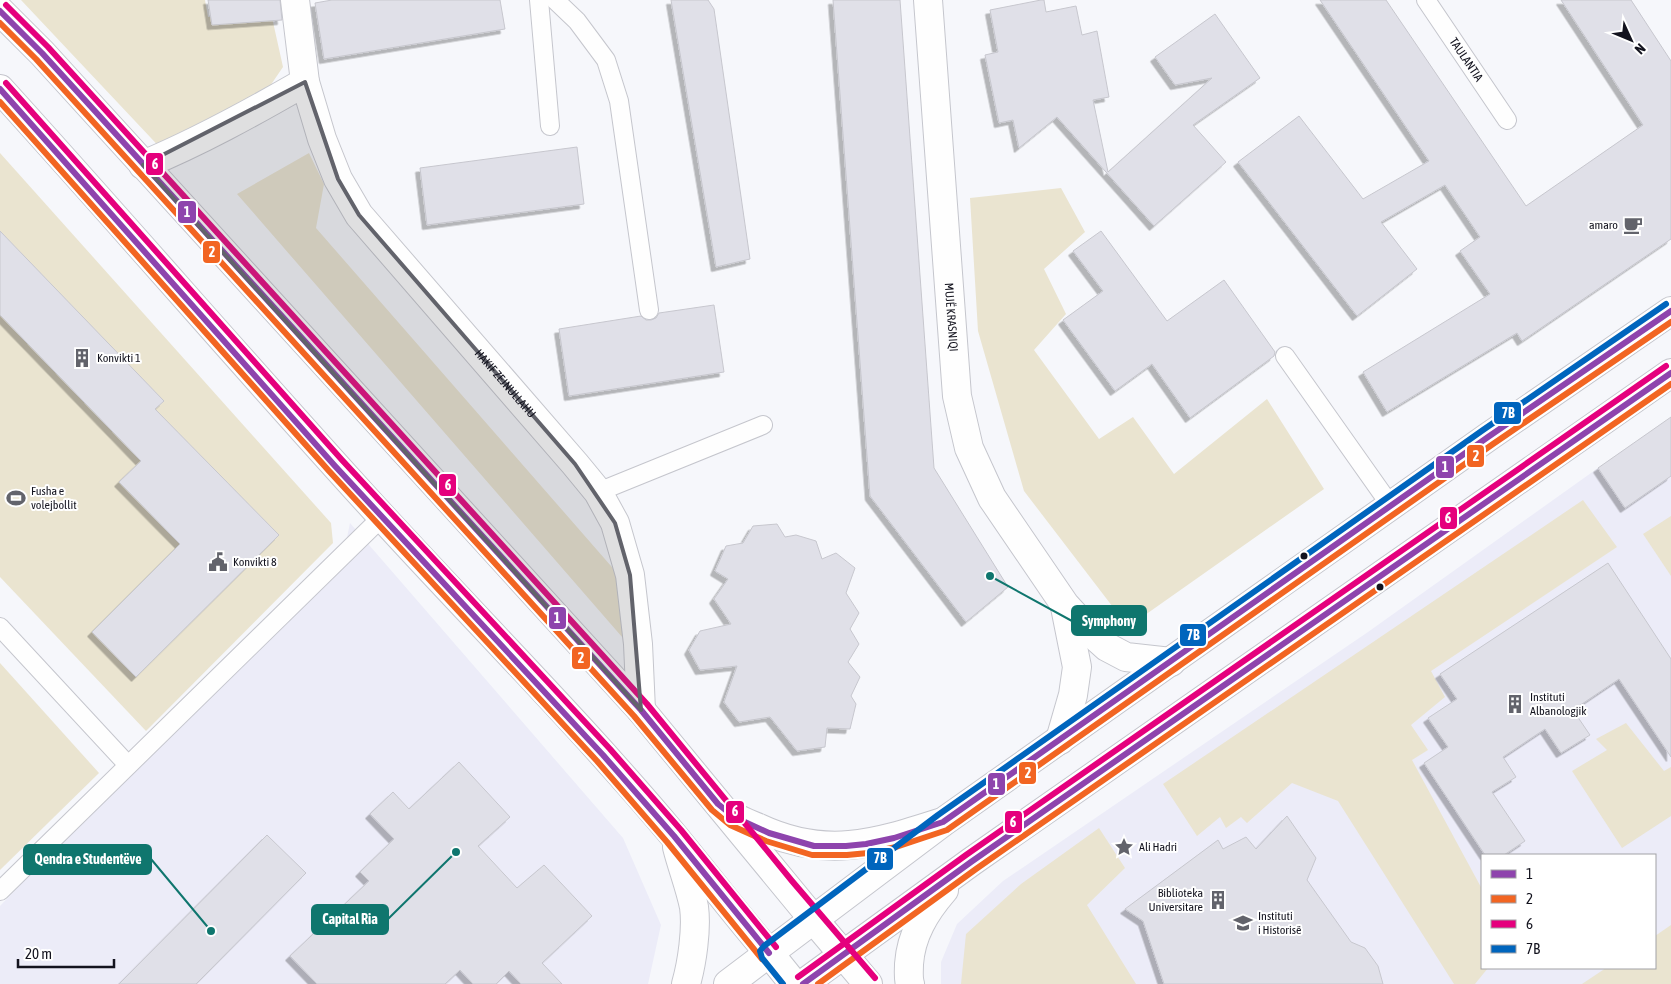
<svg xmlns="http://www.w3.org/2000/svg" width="1671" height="984" font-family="'Asap Condensed',sans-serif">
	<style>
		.built { fill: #ececf8; fill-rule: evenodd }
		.green { fill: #eae4d0 }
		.building { fill: #e0e0e8; stroke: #c7c7ce; filter: url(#shadow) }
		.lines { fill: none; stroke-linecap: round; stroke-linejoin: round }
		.lane-casing { stroke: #c5c6cd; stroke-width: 20 }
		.street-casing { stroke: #c5c6cd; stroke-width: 30 }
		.secondary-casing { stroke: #c5c6cd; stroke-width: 30 }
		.primary-casing { stroke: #c5c6cd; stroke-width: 30 }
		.lane { stroke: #fefefe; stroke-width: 18 }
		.street { stroke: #fefefe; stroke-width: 28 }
		.secondary { stroke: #fefefe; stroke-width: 28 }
		.primary { stroke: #fefefe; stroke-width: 28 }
		.bus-1-casing { stroke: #fff; stroke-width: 10 }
		.bus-2-casing { stroke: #fff; stroke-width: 10 }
		.bus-3-casing { stroke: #fff; stroke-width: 10 }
		.bus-4-casing { stroke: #fff; stroke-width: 10 }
		.bus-1 { stroke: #8e44ad; stroke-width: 6 }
		.bus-2 { stroke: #f26522; stroke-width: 6 }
		.bus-3 { stroke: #e5007d; stroke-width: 6 }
		.bus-4 { stroke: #0065bd; stroke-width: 6 }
		.marked { fill: #62636b; fill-opacity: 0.2; stroke: #62636b; stroke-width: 4; stroke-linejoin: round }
		.bus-dot { fill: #13131e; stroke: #fff; stroke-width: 2 }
		.labels { text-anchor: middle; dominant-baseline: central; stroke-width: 4; stroke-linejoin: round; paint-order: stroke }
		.street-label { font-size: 12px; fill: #13131e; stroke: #fff }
		.poi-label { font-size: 12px; fill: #13131e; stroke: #fff; text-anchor: start }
		.leader { fill: none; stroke: #0f766e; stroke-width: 2 }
		.callout-dot { fill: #0f766e; stroke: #fff; stroke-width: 2 }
		.callout { fill: #0f766e; stroke: #0f766e; stroke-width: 2 }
		.callout-label { font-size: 14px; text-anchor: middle; font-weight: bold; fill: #fff }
		.line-badge { stroke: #fff; stroke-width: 2 }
		.badge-label { font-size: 14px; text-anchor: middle; font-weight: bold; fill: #fff }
	</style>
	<defs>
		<filter id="shadow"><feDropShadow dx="-4.5" dy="4.5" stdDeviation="0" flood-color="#0004"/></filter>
	</defs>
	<rect width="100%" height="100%" fill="#f6f7fb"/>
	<!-- built -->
	<g class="built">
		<path d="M1671 423V984H941V962L957 924 1003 881 1368 632 1598 468 1621 456ZM1482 855H1655V968H1482Z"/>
		<path d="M350 523 623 838 661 925 648 984H0V906L345 547Z"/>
	</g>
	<!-- green -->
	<g class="green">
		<path d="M21 0H205L208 17 271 13 283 67 253 111 167 155Z"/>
		<path d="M0 153 331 523 333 543 146 731 0 577Z"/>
		<path d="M309 153 324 184 316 228 618 574 629 645 237 194Z"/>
		<path d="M1061 188 1085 232 1044 269 1066 314 1034 350 1099 439 1133 417 1174 474 1267 399 1324 489 1145 615H1119L1024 491 978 331 970 198Z"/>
		<path d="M1583 500 1617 547 1431 671 1445 697 1411 725 1428 750 1412 760 1482 889V968H1488L1475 984H1454L1338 801 1292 783 1247 823 1241 817 1226 828 1220 817 1197 836 1163 784Z"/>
		<path d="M1671 516V576L1643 534Z"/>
		<path d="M0 663 99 773 0 870Z"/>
		<path d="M1626 723 1664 771 1671 767V816L1622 848 1572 771 1607 750 1596 739Z"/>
		<path d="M1099 828 1125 868 1087 905 1136 984H961L966 934 1021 884Z"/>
		<path d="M1671 925V984H1582L1606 968H1655V936Z"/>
	</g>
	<!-- building -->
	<g class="building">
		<path d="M208 0H280L282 20 212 25Z"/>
		<path d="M332 0H500L505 29 324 59 315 3Z"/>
		<path d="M671 0H708L714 9 750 259 716 267Z"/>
		<path d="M833 0H900L934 468 1008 587 966 622 870 496Z"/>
		<path d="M1041 0H1044L1046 12 1076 6 1082 35 1097 31 1109 97 1093 100 1108 172 1212 78 1175 85 1155 57 1215 14 1260 78 1193 125 1226 162 1154 226 1057 117 1019 148 1013 120 999 123 985 55 998 52 990 10Z"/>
		<path d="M1320 0H1386L1526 206 1643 125 1561 0H1631L1671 61V239L1522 341 1517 333 1387 412 1363 372 1490 294 1460 251 1480 237 1445 185 1381 222 1417 269 1357 316 1238 162 1299 116 1363 199 1429 161Z"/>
		<path d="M577 147 584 204 427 225 420 168Z"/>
		<path d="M0 231 164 401 155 409 279 535 136 677 92 632 180 544 119 482 141 461 0 315Z"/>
		<path d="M1101 231 1167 321 1224 280 1275 352 1274 356 1190 418 1152 364 1115 391 1063 320 1103 291 1073 251Z"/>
		<path d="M714 305 724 372 569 396 559 329 641 316 646 320H651L656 318 659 313Z"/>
		<path d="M1671 417V476L1625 508 1598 468Z"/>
		<path d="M777 524 785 537 796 535 816 541 822 559 836 553 855 568 846 593 859 613 850 629 859 644 848 662 860 677 851 696 856 704 850 729 827 728 825 747 797 751 770 717 739 722 724 702 737 666 700 670 689 650 700 631 731 624 714 599 728 579 715 571 726 546 743 543 753 526Z"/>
		<path d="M1608 563 1671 659V757L1619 679 1573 710 1590 735 1561 753 1545 729 1503 757 1516 777 1492 792 1525 841 1504 855H1485L1424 763 1448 747 1428 718 1457 699 1440 674Z"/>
		<path d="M459 762 510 817 478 846 517 888 544 865 592 916 542 963 562 984H521L509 971 496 984H473L460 970 445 984H317L290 956 369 881 360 872 394 839 370 814 393 792 409 809Z"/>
		<path d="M1287 816 1316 858 1307 880 1351 942 1365 948 1378 966 1383 984H1164L1143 921 1125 909 1218 840 1223 849 1246 837 1256 849Z"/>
		<path d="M267 835 306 873 201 979 196 984H119Z"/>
	</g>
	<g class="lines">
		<!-- lane casing -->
		<g class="lane-casing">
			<g id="lane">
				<path d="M539 0 550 126"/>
				<path d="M555 0 577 21 606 60 619 101 649 310"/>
				<path id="s1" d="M1426 0 1507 120"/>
				<path d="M1285 356 1391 506"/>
				<path d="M598 492 763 425"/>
				<path d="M0 627 128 765"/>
				<path d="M0 891 382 517"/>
			</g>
		</g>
		<!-- street casing -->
		<g class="street-casing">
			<g id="street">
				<path id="s2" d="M295 0 305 82 322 139 338 179 359 215 575 464 598 492 615 523 630 575 638 644 641 710"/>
				<path id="s3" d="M928 0 957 396 969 448 992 498 1065 605 1087 629 1107 647 1126 657 1171 662"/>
				<path d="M143 165C199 142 253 112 305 82"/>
				<path d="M1060 740 1073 695 1077 667 1065 607"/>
			</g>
		</g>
		<!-- secondary casing -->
		<g class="secondary-casing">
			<g id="secondary">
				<path d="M0 11 42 53 641 710 814 920"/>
				<path d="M0 89C129 231 254 377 384 519 480 624 582 726 674 836 706 875 736 915 769 953L728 984"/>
				<path d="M732 815C740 821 750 824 759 828 825 859 874 844 939 823"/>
				<path d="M677 847C682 867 690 887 694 907 697 929 692 963 686 984"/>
			</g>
		</g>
		<!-- primary casing -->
		<g class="primary-casing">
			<g id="primary">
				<path d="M814 920 868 984"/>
				<path d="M794 984 769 953 943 822 1488 437 1671 311"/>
				<path d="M803 984 971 862 1671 373"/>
				<path d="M910 984C908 978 909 971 909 964 911 935 925 912 944 890"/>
			</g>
		</g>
		<!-- lane -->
		<use href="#lane" class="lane"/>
		<!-- street -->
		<use href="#street" class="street"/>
		<!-- secondary -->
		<use href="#secondary" class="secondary"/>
		<!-- primary -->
		<use href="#primary" class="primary"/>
		<!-- bus-1 casing -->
		<g class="bus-1-casing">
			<g id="bus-1">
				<path d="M0 11 42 53 641 710 718 804 734 817 769 833 814 846H846L866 844 894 838 943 822 1488 437 1671 311"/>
				<path d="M0 89 335 466 603 755 674 836 769 953"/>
				<path d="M803 984 971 862 1671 373"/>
			</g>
		</g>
		<!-- bus-2 casing -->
		<g class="bus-2-casing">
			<g id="bus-2">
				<path d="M0 23 36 59 634 716 712 810 730 825 766 841 812 855H847L868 853 896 847 947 830 1493 444 1671 322"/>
				<path d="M0 102 329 471 597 761 667 842 762 959"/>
				<path d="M818 984 976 869 1671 384"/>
			</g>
		</g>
		<!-- bus-3 casing -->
		<g class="bus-3-casing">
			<g id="bus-3">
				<path d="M6 5 48 47 647 704 792 881 875 978"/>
				<path d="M6 83 342 460 610 749 681 830 776 947"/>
				<path d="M798 977 966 855 1666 366"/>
			</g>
		</g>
		<!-- bus-4 casing -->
		<g class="bus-4-casing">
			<path id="bus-4" d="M783 984 762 958 760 951 764 946 938 815 1483 430 1666 304"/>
		</g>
		<!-- bus-1 -->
		<use href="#bus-1" class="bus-1"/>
		<!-- bus-2 -->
		<use href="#bus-2" class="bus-2"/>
		<!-- bus-3 -->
		<use href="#bus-3" class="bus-3"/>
		<!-- bus-4 -->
		<use href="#bus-4" class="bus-4"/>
	</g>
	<!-- marked area -->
	<path class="marked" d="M305 82 338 179 359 215 575 464 615 523 630 575 641 710 143 165Z"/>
	<!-- icons -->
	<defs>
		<g id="cafe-bare" transform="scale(1.5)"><path d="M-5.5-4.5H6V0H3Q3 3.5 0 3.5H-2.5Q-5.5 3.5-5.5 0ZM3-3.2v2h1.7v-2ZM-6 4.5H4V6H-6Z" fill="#62636b" stroke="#fff" stroke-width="2.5" paint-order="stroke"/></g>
		<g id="building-bare" transform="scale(1.5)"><path d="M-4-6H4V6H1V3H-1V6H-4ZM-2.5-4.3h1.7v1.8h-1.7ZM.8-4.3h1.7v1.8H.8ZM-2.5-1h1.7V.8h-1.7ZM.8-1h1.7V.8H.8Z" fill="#62636b" stroke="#fff" stroke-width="2.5" paint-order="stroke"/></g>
		<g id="stadium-bare" transform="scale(1.5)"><path d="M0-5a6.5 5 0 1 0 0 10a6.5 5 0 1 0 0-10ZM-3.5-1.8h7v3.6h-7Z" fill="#62636b" stroke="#fff" stroke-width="2.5" paint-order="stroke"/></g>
		<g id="civic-bare" transform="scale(1.5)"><path d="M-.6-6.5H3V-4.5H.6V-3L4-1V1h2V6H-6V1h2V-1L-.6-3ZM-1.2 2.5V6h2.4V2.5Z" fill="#62636b" stroke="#fff" stroke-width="2.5" paint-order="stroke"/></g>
		<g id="sight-bare" transform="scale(1.5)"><path d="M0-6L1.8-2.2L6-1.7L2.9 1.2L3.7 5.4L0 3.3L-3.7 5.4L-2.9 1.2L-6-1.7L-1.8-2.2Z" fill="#62636b" stroke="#fff" stroke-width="2.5" paint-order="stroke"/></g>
		<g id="university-bare" transform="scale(1.5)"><path d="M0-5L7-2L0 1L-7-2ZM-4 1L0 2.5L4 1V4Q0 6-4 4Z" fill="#62636b" stroke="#fff" stroke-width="2.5" paint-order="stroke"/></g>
	</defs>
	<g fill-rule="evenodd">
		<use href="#cafe-bare" x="1633" y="225"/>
		<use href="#building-bare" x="82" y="358"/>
		<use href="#stadium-bare" x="16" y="498"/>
		<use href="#civic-bare" x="218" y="562"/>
		<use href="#building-bare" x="1515" y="704"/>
		<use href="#sight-bare" x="1124" y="847"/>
		<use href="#building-bare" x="1218" y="900"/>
		<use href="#university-bare" x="1243" y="923"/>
	</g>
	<!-- markers -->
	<g class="bus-dot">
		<circle cx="1304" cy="556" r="4.5"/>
		<circle cx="1380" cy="587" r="4.5"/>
	</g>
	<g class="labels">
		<!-- street labels -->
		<g class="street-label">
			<text stroke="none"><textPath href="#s1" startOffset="72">TAULANTIA</textPath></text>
			<text stroke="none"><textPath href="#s3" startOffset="318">MUJË KRASNIQI</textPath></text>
			<text stroke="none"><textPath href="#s2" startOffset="450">HAKIF ZEJNULLAHU</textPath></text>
		</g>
		<!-- poi labels -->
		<g class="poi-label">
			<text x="1618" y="225" text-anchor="end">amaro</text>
			<text x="97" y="358">Konvikti 1</text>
			<text x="31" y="491">Fusha e<tspan x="31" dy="14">volejbollit</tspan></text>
			<text x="233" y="562">Konvikti 8</text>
			<text x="1530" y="697">Instituti<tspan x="1530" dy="14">Albanologjik</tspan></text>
			<text x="1139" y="847">Ali Hadri</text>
			<text x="1203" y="893" text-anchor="end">Biblioteka<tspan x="1203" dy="14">Universitare</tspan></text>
			<text x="1258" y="916">Instituti<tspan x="1258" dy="14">i Historisë</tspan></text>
		</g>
	</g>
	<!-- callouts -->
	<path class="leader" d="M990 576L1072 621M211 931L151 859M456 852L388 919"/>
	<g class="callout-dot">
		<circle cx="990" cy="576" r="5"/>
		<circle cx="211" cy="931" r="5"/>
		<circle cx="456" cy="852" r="5"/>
	</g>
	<g class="callout">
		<rect x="1072" y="606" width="74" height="29" rx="5"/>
		<rect x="24" y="845" width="127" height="29" rx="5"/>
		<rect x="312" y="905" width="76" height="29" rx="5"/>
	</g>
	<g class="callout-label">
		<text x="1109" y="626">Symphony</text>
		<text x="88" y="864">Qendra e Studentëve</text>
		<text x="350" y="924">Capital Ria</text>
	</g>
	<g class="line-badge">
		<rect x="145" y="152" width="19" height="24" rx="5" fill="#e5007d"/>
		<rect x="177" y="200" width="20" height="24" rx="5" fill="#8e44ad"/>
		<rect x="202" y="240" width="19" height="24" rx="5" fill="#f26522"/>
		<rect x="1493" y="401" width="29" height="24" rx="5" fill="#0065bd"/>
		<rect x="1466" y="444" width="19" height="24" rx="5" fill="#f26522"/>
		<rect x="1435" y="455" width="20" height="24" rx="5" fill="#8e44ad"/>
		<rect x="438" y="473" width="19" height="24" rx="5" fill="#e5007d"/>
		<rect x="1439" y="506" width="19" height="24" rx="5" fill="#e5007d"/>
		<rect x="548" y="606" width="19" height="24" rx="5" fill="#8e44ad"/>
		<rect x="1179" y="623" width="28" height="24" rx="5" fill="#0065bd"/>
		<rect x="571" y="646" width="20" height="24" rx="5" fill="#f26522"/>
		<rect x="1018" y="761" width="19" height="24" rx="5" fill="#f26522"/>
		<rect x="987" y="772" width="19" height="24" rx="5" fill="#8e44ad"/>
		<rect x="725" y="800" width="20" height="24" rx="5" fill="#e5007d"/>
		<rect x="1004" y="810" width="19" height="24" rx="5" fill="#e5007d"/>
		<rect x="866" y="847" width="28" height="24" rx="5" fill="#0065bd"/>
	</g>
	<g class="badge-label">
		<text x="155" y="169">6</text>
		<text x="187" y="217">1</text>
		<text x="212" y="257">2</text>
		<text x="1508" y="418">7B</text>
		<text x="1476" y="461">2</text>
		<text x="1445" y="472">1</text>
		<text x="448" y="490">6</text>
		<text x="1448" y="523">6</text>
		<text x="557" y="623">1</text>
		<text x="1193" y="640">7B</text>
		<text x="581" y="663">2</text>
		<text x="1028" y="778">2</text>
		<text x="996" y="789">1</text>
		<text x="735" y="816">6</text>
		<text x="1013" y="827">6</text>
		<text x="880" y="863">7B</text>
	</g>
	<!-- legend -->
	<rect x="1481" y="854" width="175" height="115" fill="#ffffff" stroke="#a1a1a5"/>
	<rect x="1491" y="870" width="25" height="8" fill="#8e44ad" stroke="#a1a1a5"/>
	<text x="1526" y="879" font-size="15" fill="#13131e">1</text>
	<rect x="1491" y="895" width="25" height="8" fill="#f26522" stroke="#a1a1a5"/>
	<text x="1526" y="904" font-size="15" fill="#13131e">2</text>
	<rect x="1491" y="920" width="25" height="8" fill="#e5007d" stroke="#a1a1a5"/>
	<text x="1526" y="929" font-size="15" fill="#13131e">6</text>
	<rect x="1491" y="945" width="25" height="8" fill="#0065bd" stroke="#a1a1a5"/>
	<text x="1526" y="954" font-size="15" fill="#13131e">7B</text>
	<!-- north arrow -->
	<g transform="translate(1631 40) rotate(134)" stroke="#ffffff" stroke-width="4" paint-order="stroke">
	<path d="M0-4L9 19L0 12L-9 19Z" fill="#13131e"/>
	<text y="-8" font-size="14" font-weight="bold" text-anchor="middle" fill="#13131e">N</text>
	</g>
	<!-- scale -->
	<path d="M18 959v8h96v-8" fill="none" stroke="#13131e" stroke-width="2.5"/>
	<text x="25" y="959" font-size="15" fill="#13131e" stroke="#ffffff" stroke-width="4" paint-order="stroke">20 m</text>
</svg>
